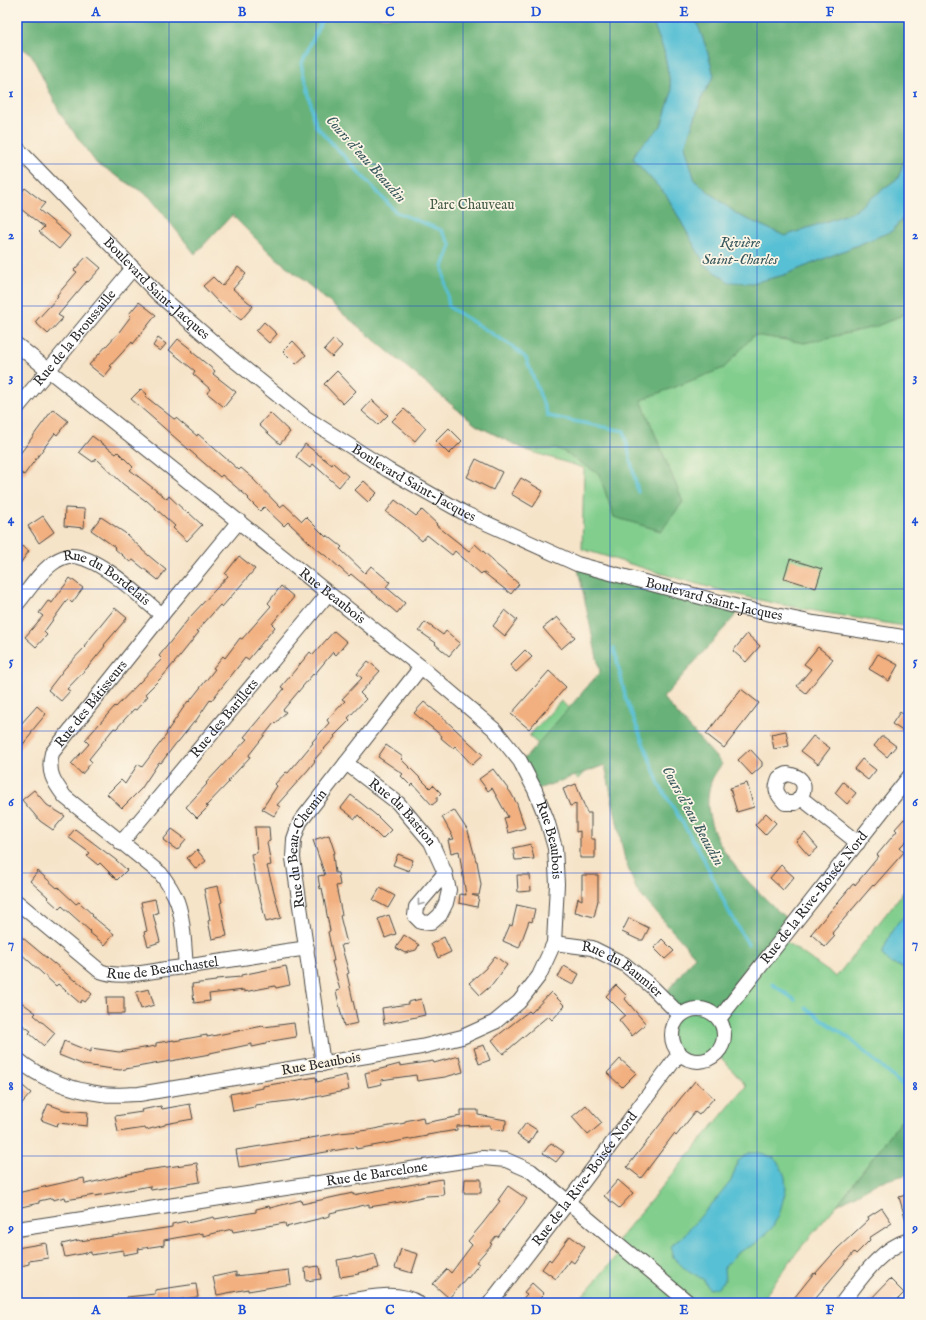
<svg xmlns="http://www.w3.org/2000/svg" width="926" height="1320" font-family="'IM FELL English',serif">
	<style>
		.green { fill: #81ce8d; stroke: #567c5c }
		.forest { fill: #68b178; stroke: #4a6e52 }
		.water { fill: #58c0d4; stroke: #427680 }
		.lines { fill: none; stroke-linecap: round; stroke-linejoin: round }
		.stream { stroke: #58c0d4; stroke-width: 3.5 }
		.building { fill: #f2b080 }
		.minor-casing { stroke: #494743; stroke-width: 16 }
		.minor { stroke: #fff; stroke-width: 14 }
		.oneway { stroke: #a0a0a0 }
		.grid { fill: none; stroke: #1d4ed8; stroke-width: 1; stroke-opacity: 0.55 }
		.labels { text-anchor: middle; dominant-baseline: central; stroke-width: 3.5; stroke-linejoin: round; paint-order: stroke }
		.park-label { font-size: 14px; fill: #455c48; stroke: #fcf5e5 }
		.street-label { font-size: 14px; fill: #2b2b2b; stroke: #fcf5e5 }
		.water-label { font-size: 15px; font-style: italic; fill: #38585e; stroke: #fcf5e5 }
		.neatline { fill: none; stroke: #1d4ed8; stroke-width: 1.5 }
		.grid-label { font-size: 13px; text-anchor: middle; font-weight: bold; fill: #1d4ed8 }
	</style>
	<rect width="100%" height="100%" fill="#fcf5e5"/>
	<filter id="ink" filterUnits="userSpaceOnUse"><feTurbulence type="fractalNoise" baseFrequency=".025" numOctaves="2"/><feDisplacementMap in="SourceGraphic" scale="8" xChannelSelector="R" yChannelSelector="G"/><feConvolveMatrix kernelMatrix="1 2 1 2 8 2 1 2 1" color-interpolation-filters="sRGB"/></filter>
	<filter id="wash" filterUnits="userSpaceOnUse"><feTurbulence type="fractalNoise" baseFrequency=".012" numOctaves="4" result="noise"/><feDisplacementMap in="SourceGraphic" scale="16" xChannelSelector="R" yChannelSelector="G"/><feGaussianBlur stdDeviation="0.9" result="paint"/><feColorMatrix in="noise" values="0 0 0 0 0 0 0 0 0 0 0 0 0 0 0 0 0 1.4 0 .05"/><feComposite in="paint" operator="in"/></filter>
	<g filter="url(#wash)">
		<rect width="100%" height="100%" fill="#f6e4c9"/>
		<!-- green -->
		<g class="green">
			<path d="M651 17 664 51 892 231 909 211V627C852 617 795 609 739 595 686 582 634 565 582 549L584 468 526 450 476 425 267 250Z"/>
			<path d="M561 701 577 716 604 750 578 779 529 736Z"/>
			<path d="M909 885V1110L837 1205 797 1252 760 1303H576L624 1248 617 1241 746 1086 717 1053C712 1055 706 1060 700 1061 676 1062 662 1032 680 1016 682 1014 686 1013 688 1012 701 1006 708 1010 718 1019L782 939 836 977Z"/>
		</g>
		<!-- forest -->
		<g class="forest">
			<path d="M17 17H651L664 51 672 92 661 126 637 150 633 159 667 196 705 265 752 283 784 275 892 231 909 211V312L875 327 805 343 754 335 724 368 641 400 683 502 661 531 614 517 599 474 559 449 526 450 476 425 267 250 232 215 195 254 149 196 97 164 61 115 31 54 17 45Z"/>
			<path d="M695 17H909V148L898 178 853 212 785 236 738 215 695 181 685 146 703 95 714 76 707 50Z"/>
			<path d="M577 564 742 608 663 698 722 764C718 769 713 776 711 782 693 839 757 890 793 925L719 1019C703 1006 698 1008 680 1015L662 998 695 956 637 891 625 860 605 765 535 790 520 761 527 756 600 672Z"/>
			<path d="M909 1110V1174L879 1182 837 1205Z"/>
		</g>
		<!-- water -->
		<g class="water">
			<path d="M651 17H695L707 50 714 76 703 95 685 146 695 181 738 215 785 236 853 212 898 178 909 148V211L892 231 784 275 752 283 729 282 705 265 667 196 633 159 637 150 661 126 672 92 664 51Z"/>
			<path d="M909 914V969L892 964 882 955C887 941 894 920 909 914Z"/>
			<path d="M749 1153H761L774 1158 781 1167 785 1177 786 1189 779 1215 772 1228 755 1244 737 1253 724 1268 725 1281 716 1288 709 1289 704 1280 684 1268 673 1257 670 1246 681 1238 719 1196 731 1181 738 1161Z"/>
		</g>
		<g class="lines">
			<!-- stream -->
			<g class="stream">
				<path d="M323 17 302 63 316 126 396 212 441 230 451 245 443 267 449 307 512 346 526 358 548 416 624 431 638 492"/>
				<path d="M614 648 626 699 660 786 701 853 729 912 748 944"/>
				<path d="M772 984 795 1000"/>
				<path d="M806 1008 850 1039 909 1091"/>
			</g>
		</g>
		<g id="blocks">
			<!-- building -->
			<g class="building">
				<path d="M25 188 45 203 39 210 70 236 59 249 39 232 44 227 17 206V198Z"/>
				<path d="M87 256 101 268 88 282 87 281 58 315 63 318 48 334 35 322 58 297 57 295 77 272 74 270Z"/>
				<path d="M238 267 246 274 233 289 253 306 241 320 218 302 203 286 213 277 222 286Z"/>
				<path d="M139 302 156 315 133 344 132 342 110 366 112 367 104 377 89 365 119 332 131 316 129 314Z"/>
				<path d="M264 322 277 334 269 343 256 331Z"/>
				<path d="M158 338 166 344 160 351 153 346Z"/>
				<path d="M178 339 192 350 191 351 215 371 213 374 236 392 224 407 207 393 210 389 193 374 195 371 169 350Z"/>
				<path d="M334 339 342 346 332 357 324 350Z"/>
				<path d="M293 341 306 355 296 364 283 351Z"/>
				<path d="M337 371 356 391 343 404 324 384Z"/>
				<path d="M141 389 147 394 145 396 174 419 176 418 197 436 198 434 239 470 241 468 254 479H253L280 507 284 504 302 521 306 517 326 537 327 535 342 547 340 549 365 573 371 566 390 582 386 587 405 603 397 613 351 574 349 576 331 560 312 545 288 522 284 526 264 507 260 511 248 499 249 498 222 475 220 477 131 399Z"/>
				<path d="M372 400 388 415 378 425 362 411Z"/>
				<path d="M53 409 68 421 57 435 55 433 24 475 17 470V458Z"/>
				<path d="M404 409 426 428 415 441 392 421Z"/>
				<path d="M270 413 290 432 280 444 259 425Z"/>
				<path d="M449 428 462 441 449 454 436 441Z"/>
				<path d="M92 436 116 454 118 452 133 467 130 470 167 499 169 496 187 513 188 512 202 525 187 541 173 528 175 526 146 500V501L123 484 96 458 93 462 79 452Z"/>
				<path d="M305 444 332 465 333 463 348 476 339 487 313 464 310 468 296 457Z"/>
				<path d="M476 459 502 472 493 490 467 477Z"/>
				<path d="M521 478 543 491 533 507 511 494Z"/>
				<path d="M364 481 377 493 368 502 355 490Z"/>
				<path d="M395 500 416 516 422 510 437 524 436 525 469 551 475 544 493 560 492 561 519 584 511 594 483 572 481 574 455 551 452 555 427 535 422 541 404 525 386 512Z"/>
				<path d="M65 508 85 509 84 528 64 526Z"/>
				<path d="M43 516 54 532 39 543 28 526Z"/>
				<path d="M101 517 125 533 142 549V550L166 570 158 580 133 560 130 562 114 548 115 547 91 530Z"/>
				<path d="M17 543 29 551 17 568Z"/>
				<path d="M239 556 255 569 222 607 220 605 197 631 199 632 180 656 163 676 145 694 148 696 136 710 134 709 116 729 114 728 89 759 92 762 82 774 71 764 89 744 85 740 115 706 116 707 162 659 159 656 190 617 228 576 225 574Z"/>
				<path d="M790 559 822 569 816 588 784 578Z"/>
				<path d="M70 578 83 588 72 603 68 599 44 632 47 635 36 647 25 637 43 616 39 613 48 601 52 603Z"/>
				<path d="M281 586 294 597 272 624 275 627 248 660 245 658 211 701 210 700 195 722H194L178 742H177L161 763 159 762 141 789 122 808 107 794 121 780 125 784 138 764 142 767 167 734 166 733 188 701 189 702 215 669 213 668 223 656 225 658 240 638 242 639 271 606 268 603Z"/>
				<path d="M115 608 127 618 104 645 105 646 88 667 67 689 70 691 61 701 48 690 65 668 85 647 84 646Z"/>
				<path d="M505 610 517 620 505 636 493 626Z"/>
				<path d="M557 617 575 637 561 649 543 628Z"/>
				<path d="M425 622 443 635 446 631 460 643 449 656 435 644 436 643 419 631Z"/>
				<path d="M334 631 347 642 336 655 333 652 314 675 313 674 283 710 286 712 275 724 274 723 249 755 250 757 228 781 229 782 206 806 208 807 197 818 186 807 207 784 206 783 247 739 244 737 284 689 281 687 310 652 313 655Z"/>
				<path d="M747 634 760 646 746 662 733 651Z"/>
				<path d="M818 647 833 659 806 693 797 686 811 669 804 664Z"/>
				<path d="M525 650 532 657 516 672 510 665Z"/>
				<path d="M878 654 898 665 889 681 869 669Z"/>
				<path d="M368 661 380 671 360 693 366 699 348 718 350 720 334 736 335 737 314 760 315 761 308 770 277 805 280 807 274 816 262 809 277 786 275 784 286 772 288 773 313 743 312 742 329 723 327 720 345 701 342 699 362 678 357 674Z"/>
				<path d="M549 671 566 687 529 729 511 714Z"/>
				<path d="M741 689 759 703 724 748 706 734Z"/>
				<path d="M424 702 440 715 483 755 472 765 455 746 453 748 441 738 442 736 414 713Z"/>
				<path d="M37 706 46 714 31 732 32 733 17 752V721L21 724Z"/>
				<path d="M900 712 909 718V735L892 724Z"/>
				<path d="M786 731 789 746 774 749 771 734Z"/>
				<path d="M813 736 830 748 818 764 801 751Z"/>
				<path d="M881 737H884L896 746 887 757 874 746Z"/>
				<path d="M386 745 403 757 401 759 430 788 433 785 441 793 437 797V801L432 805 413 784 411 786 401 776 403 774 378 757Z"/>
				<path d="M750 749 762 762V766L752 775 738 760Z"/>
				<path d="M862 759 876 770 868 780 854 769Z"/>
				<path d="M493 769 511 793 517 804 525 828 508 833 504 818 508 817 492 788 488 791 479 779Z"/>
				<path d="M843 782 856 793 847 804 835 793Z"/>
				<path d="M747 783 754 807 737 812 730 788Z"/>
				<path d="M576 784 587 813H591V839H595V858H580V831L576 832V804L570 806 563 789Z"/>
				<path d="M34 790 47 805 65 816 53 830 40 821 22 800Z"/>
				<path d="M351 795 376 815 391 830 382 839 358 815 355 819 341 808Z"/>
				<path d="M454 810 468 831 476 861H477L481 885 479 895H472L479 897 477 907 459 903 460 894 466 895 459 851 451 853 448 840 454 839 442 817Z"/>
				<path d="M766 813 776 823 765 835 755 825Z"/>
				<path d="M904 819 909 823V838L899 848 904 852 874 886 873 885 832 933 835 936 825 947 811 934 853 884 855 885 879 856 877 855 897 831 895 829Z"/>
				<path d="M255 827H269L270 841 267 842 271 865 267 866 281 918 266 922 256 882 251 854 257 853Z"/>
				<path d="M75 829 116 860 127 870 117 880 100 863 98 865 87 856 90 853 68 837Z"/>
				<path d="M172 829 186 839 177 850 163 840Z"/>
				<path d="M805 833 818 848 809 856 796 841Z"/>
				<path d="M329 835 335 853 333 854 335 873H338L340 885 336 886 342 915 340 916 347 944 341 945 349 973 347 974 358 1023 344 1026 336 991 340 990 332 961H334L328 932 330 931 322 888 320 889 318 876 325 875 313 840Z"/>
				<path d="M531 844 534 859 515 860 513 848Z"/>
				<path d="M197 850 206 861 196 869 187 858Z"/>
				<path d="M398 854 413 860 409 871 393 865Z"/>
				<path d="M781 865 794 877 783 890 770 878Z"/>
				<path d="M38 871 57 888 58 887 76 904 79 902 93 915 92 916 114 934 105 945 89 932 90 931 62 906 59 909 47 898 48 897 30 881Z"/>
				<path d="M517 875H530L531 891 518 892Z"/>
				<path d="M582 875H598V900L594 917 575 912 578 898 582 900Z"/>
				<path d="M218 886 222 902 220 903 227 936 212 939 208 921 210 920 204 889Z"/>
				<path d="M380 888 395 896 388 908 373 900Z"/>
				<path d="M155 899 158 913 153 914 160 942 148 946 144 932 147 931 141 902Z"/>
				<path d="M517 905 535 909 532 922 529 921 519 948 503 941 510 925 512 926Z"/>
				<path d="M389 915 396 934 385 938 378 919Z"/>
				<path d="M629 918 649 928 643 940H639L622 932Z"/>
				<path d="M17 933 54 964V963L75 981 76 980 92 994 85 1002 82 1000 80 1003 58 984 56 986 17 950Z"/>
				<path d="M404 935 419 945 416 950 405 953 396 948Z"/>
				<path d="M444 937 451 952 438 958 431 944Z"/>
				<path d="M662 939 674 951 665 959 654 948Z"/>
				<path d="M495 956 507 965 493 984 480 995 469 983 485 969Z"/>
				<path d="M286 966 290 985 276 988 275 986 244 992V990L209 994 210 1001 194 1003 192 984 216 981V979L241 977V975Z"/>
				<path d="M564 966 579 974 573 985 558 977Z"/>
				<path d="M616 985 627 996 625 999 646 1024 632 1036 619 1020 625 1015 606 996Z"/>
				<path d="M149 989 154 1005 141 1009 136 992Z"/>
				<path d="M551 992 565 1006 552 1020 548 1016 503 1054 492 1040 529 1011 531 1013Z"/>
				<path d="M106 997H124V1014H107Z"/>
				<path d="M17 999 36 1013 34 1015 55 1033 44 1046 29 1033 31 1031 17 1021Z"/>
				<path d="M421 999 425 1015 384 1024 382 1008 408 1004V1002Z"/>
				<path d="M294 1023 296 1037 266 1042V1044L252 1047V1044L210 1053V1054L120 1070 84 1065 59 1055 64 1041 91 1052V1048L119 1052 156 1046V1043L174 1040V1041L207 1035V1037L263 1026 264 1027Z"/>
				<path d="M484 1045 490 1060 479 1064 474 1048Z"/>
				<path d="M459 1056 463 1072 445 1077 417 1081 416 1075 381 1080 382 1084 368 1087 365 1073 400 1064V1066L433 1061 434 1063Z"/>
				<path d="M620 1059 636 1073 622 1087 607 1073Z"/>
				<path d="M346 1075 349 1090 296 1101V1100L255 1105V1107L233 1111 230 1094 263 1088V1086L316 1077 317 1082Z"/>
				<path d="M17 1081 31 1093 17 1109Z"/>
				<path d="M695 1081 714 1098 699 1115 695 1112 676 1136 674 1134 641 1178 627 1167 680 1099Z"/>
				<path d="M48 1104 64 1110 88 1112 87 1126 58 1123 57 1126 41 1120Z"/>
				<path d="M190 1104 193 1119 165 1124V1125L146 1130 145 1128 118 1132 115 1116 142 1112 141 1110 161 1106 162 1109Z"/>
				<path d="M586 1105 602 1123 588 1135 572 1117Z"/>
				<path d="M461 1110H478V1115L506 1120V1124H505L504 1131 490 1129V1125L457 1126V1130L427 1135V1136L356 1149V1147L290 1158V1159L239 1167 236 1150 299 1140 340 1133 369 1130 405 1123V1121L423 1117 424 1123 461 1116Z"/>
				<path d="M526 1123 537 1130 529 1143 517 1135Z"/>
				<path d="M551 1143 564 1152 556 1162 543 1153Z"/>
				<path d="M197 1163 200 1182 151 1190 150 1186 95 1196V1195L66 1200 65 1197 53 1200 52 1198 39 1201V1203L17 1208V1193L84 1178 85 1184 146 1170Z"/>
				<path d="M442 1179 444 1195 426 1196 400 1202 369 1207V1204L330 1213V1216L286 1227 285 1223 233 1232 232 1229 203 1236V1233L164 1240V1245L138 1249 139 1252 123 1255V1250L91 1255V1252L65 1257 62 1244 79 1240 80 1241 172 1227V1224L186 1221 187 1223 214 1217 215 1219 256 1212V1209L269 1206 270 1208 301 1200 302 1204 353 1193V1195Z"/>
				<path d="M465 1179H481V1193H464Z"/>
				<path d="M618 1180 633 1193 619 1208 604 1196Z"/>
				<path d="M508 1186 527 1199 498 1237 496 1236 490 1243 492 1244 476 1262 479 1264 468 1278 467 1277 449 1298 433 1284 447 1269 451 1273 472 1245 468 1241 483 1223 500 1201 498 1200Z"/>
				<path d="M909 1194V1223L907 1224 899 1197Z"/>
				<path d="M882 1208 892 1223 869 1238 870 1240 856 1254 854 1252 811 1303H790L814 1273 815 1274 837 1249 869 1219 868 1217Z"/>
				<path d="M570 1236 585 1247 574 1263 570 1260 556 1279 542 1269 549 1259 551 1261Z"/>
				<path d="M46 1243 48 1258 29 1261V1264L17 1267V1248Z"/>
				<path d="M401 1249 418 1254 412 1273 395 1268Z"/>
				<path d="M375 1254 379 1268 358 1273 359 1274 340 1277 337 1260 356 1257V1258Z"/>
				<path d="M319 1266 321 1279 306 1281 305 1268Z"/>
				<path d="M289 1270 291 1284 248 1291V1289L217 1295 213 1277 236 1272V1276Z"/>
				<path d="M890 1279 904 1293 894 1303H867Z"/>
				<path d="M532 1283 544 1294 535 1303H519L527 1294 524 1292Z"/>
				<path d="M196 1284 198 1297 169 1301 170 1302 164 1303H127V1297L155 1294V1290Z"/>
			</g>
		</g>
	</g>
	<g filter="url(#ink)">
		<use href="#blocks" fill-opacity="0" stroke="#494743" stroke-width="1"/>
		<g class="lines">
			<!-- minor casing -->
			<g class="minor-casing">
				<g id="minor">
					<path id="s1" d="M17 148 158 294 234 360 306 418 388 470 466 514 577 564 742 608 814 623 909 638"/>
					<path id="s2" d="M17 345 421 667 495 730 520 761 535 790 547 820 555 848 557 884 554 943 539 976 519 1002 495 1022 462 1037 421 1047 139 1094C127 1094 114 1096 102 1094 71 1090 41 1079 17 1059"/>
					<path id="s3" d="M17 408 133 268"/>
					<path id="s4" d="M17 604C29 590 40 571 56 561 59 559 66 556 70 556 98 555 140 597 162 615"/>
					<path id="s5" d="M346 763 398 803 431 842 445 873 449 890 446 903 440 915 431 923 421 922 415 916 416 907 445 873"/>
					<path d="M787 774C807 777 808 791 795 803H785C776 793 774 790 779 778Z"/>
					<path d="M801 798 858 843"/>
					<path id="s6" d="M121 843 328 594"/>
					<path id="s7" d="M17 902 100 971C121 979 145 972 167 969 214 963 260 955 307 948"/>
					<path id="s8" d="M554 943 592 948 624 964 651 986 680 1015"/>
					<path id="s9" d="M186 967C184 946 184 920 177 901 173 891 167 882 161 874L65 797C54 782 47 773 52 753L162 615 239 521"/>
					<circle cx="698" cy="1035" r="26"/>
					<path id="s10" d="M719 1019 909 777"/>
					<path id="s11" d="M323 1064 293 858 294 839 300 822 421 667"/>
					<path id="s12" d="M17 1229 483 1158 506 1160 531 1171 689 1303"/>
					<path d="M337 1303C360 1299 397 1289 418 1303"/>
					<path id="s13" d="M490 1303 568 1202 679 1054"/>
					<path d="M842 1303C860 1280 879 1249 909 1240"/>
				</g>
			</g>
			<!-- minor -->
			<use href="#minor" class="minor"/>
		</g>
		<!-- one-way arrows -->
		<defs><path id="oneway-chevron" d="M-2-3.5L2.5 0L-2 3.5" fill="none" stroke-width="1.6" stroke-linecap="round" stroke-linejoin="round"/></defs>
		<use class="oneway" href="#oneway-chevron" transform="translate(420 903) rotate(127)"/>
	</g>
	<!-- grid -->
	<path class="grid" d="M169 17V1303M316 17V1303M463 17V1303M610 17V1303M757 17V1303M17 164H909M17 306H909M17 447H909M17 589H909M17 731H909M17 873H909M17 1014H909M17 1156H909"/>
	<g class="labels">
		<!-- park labels -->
		<g class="park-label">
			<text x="472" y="205">Parc Chauveau</text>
		</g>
		<!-- street labels -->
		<g class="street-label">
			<text stroke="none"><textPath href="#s1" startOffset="198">Boulevard Saint-Jacques</textPath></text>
			<text stroke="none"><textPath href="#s3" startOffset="91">Rue de la Broussaille</textPath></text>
			<text stroke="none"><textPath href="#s1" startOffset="522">Boulevard Saint-Jacques</textPath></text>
			<text stroke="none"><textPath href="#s4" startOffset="116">Rue du Bordelais</textPath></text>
			<text stroke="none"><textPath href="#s2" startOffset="403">Rue Beaubois</textPath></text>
			<text stroke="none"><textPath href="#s1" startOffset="846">Boulevard Saint-Jacques</textPath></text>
			<text stroke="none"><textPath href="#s9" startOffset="332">Rue des Bâtisseurs</textPath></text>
			<text stroke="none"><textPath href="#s6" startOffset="162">Rue des Barillets</textPath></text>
			<text stroke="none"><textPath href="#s5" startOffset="75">Rue du Bastion</textPath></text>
			<text stroke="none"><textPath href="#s2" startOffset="739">Rue Beaubois</textPath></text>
			<text stroke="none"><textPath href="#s11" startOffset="221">Rue du Beau-Chemin</textPath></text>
			<text stroke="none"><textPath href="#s10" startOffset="154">Rue de la Rive-Boisée Nord</textPath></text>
			<text stroke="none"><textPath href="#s7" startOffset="171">Rue de Beauchastel</textPath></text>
			<text stroke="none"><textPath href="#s8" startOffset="75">Rue du Baumier</textPath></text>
			<text transform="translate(321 1064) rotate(-10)">Rue Beaubois</text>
			<text stroke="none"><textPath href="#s12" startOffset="364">Rue de Barcelone</textPath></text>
			<text stroke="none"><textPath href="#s13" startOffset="156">Rue de la Rive-Boisée Nord</textPath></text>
		</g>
		<!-- water labels -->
		<g class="water-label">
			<text transform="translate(366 159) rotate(48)">Cours d'eau Beaudin</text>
			<text x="740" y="242">Rivière<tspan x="740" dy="17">Saint-Charles</tspan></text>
			<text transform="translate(693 816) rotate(61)">Cours d'eau Beaudin</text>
		</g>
	</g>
	<!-- margin -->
	<rect width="926" height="1320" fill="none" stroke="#fcf5e5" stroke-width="44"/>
	<rect x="22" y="22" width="882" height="1276" class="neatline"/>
	<g class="grid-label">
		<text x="96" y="16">A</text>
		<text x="242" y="16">B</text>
		<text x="390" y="16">C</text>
		<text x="536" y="16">D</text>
		<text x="684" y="16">E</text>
		<text x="830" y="16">F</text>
		<text x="11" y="97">1</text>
		<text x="915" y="97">1</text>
		<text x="11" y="239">2</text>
		<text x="915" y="239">2</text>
		<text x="11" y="381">3</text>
		<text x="915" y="381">3</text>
		<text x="11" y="523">4</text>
		<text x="915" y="523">4</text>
		<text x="11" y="665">5</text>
		<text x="915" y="665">5</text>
		<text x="11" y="806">6</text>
		<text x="915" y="806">6</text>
		<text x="11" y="948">7</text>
		<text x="915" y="948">7</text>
		<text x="11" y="1090">8</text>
		<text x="915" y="1090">8</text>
		<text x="11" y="1232">9</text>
		<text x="915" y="1232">9</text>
		<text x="96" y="1314">A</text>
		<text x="242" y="1314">B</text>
		<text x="390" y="1314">C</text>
		<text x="536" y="1314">D</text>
		<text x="684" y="1314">E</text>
		<text x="830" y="1314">F</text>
	</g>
</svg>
